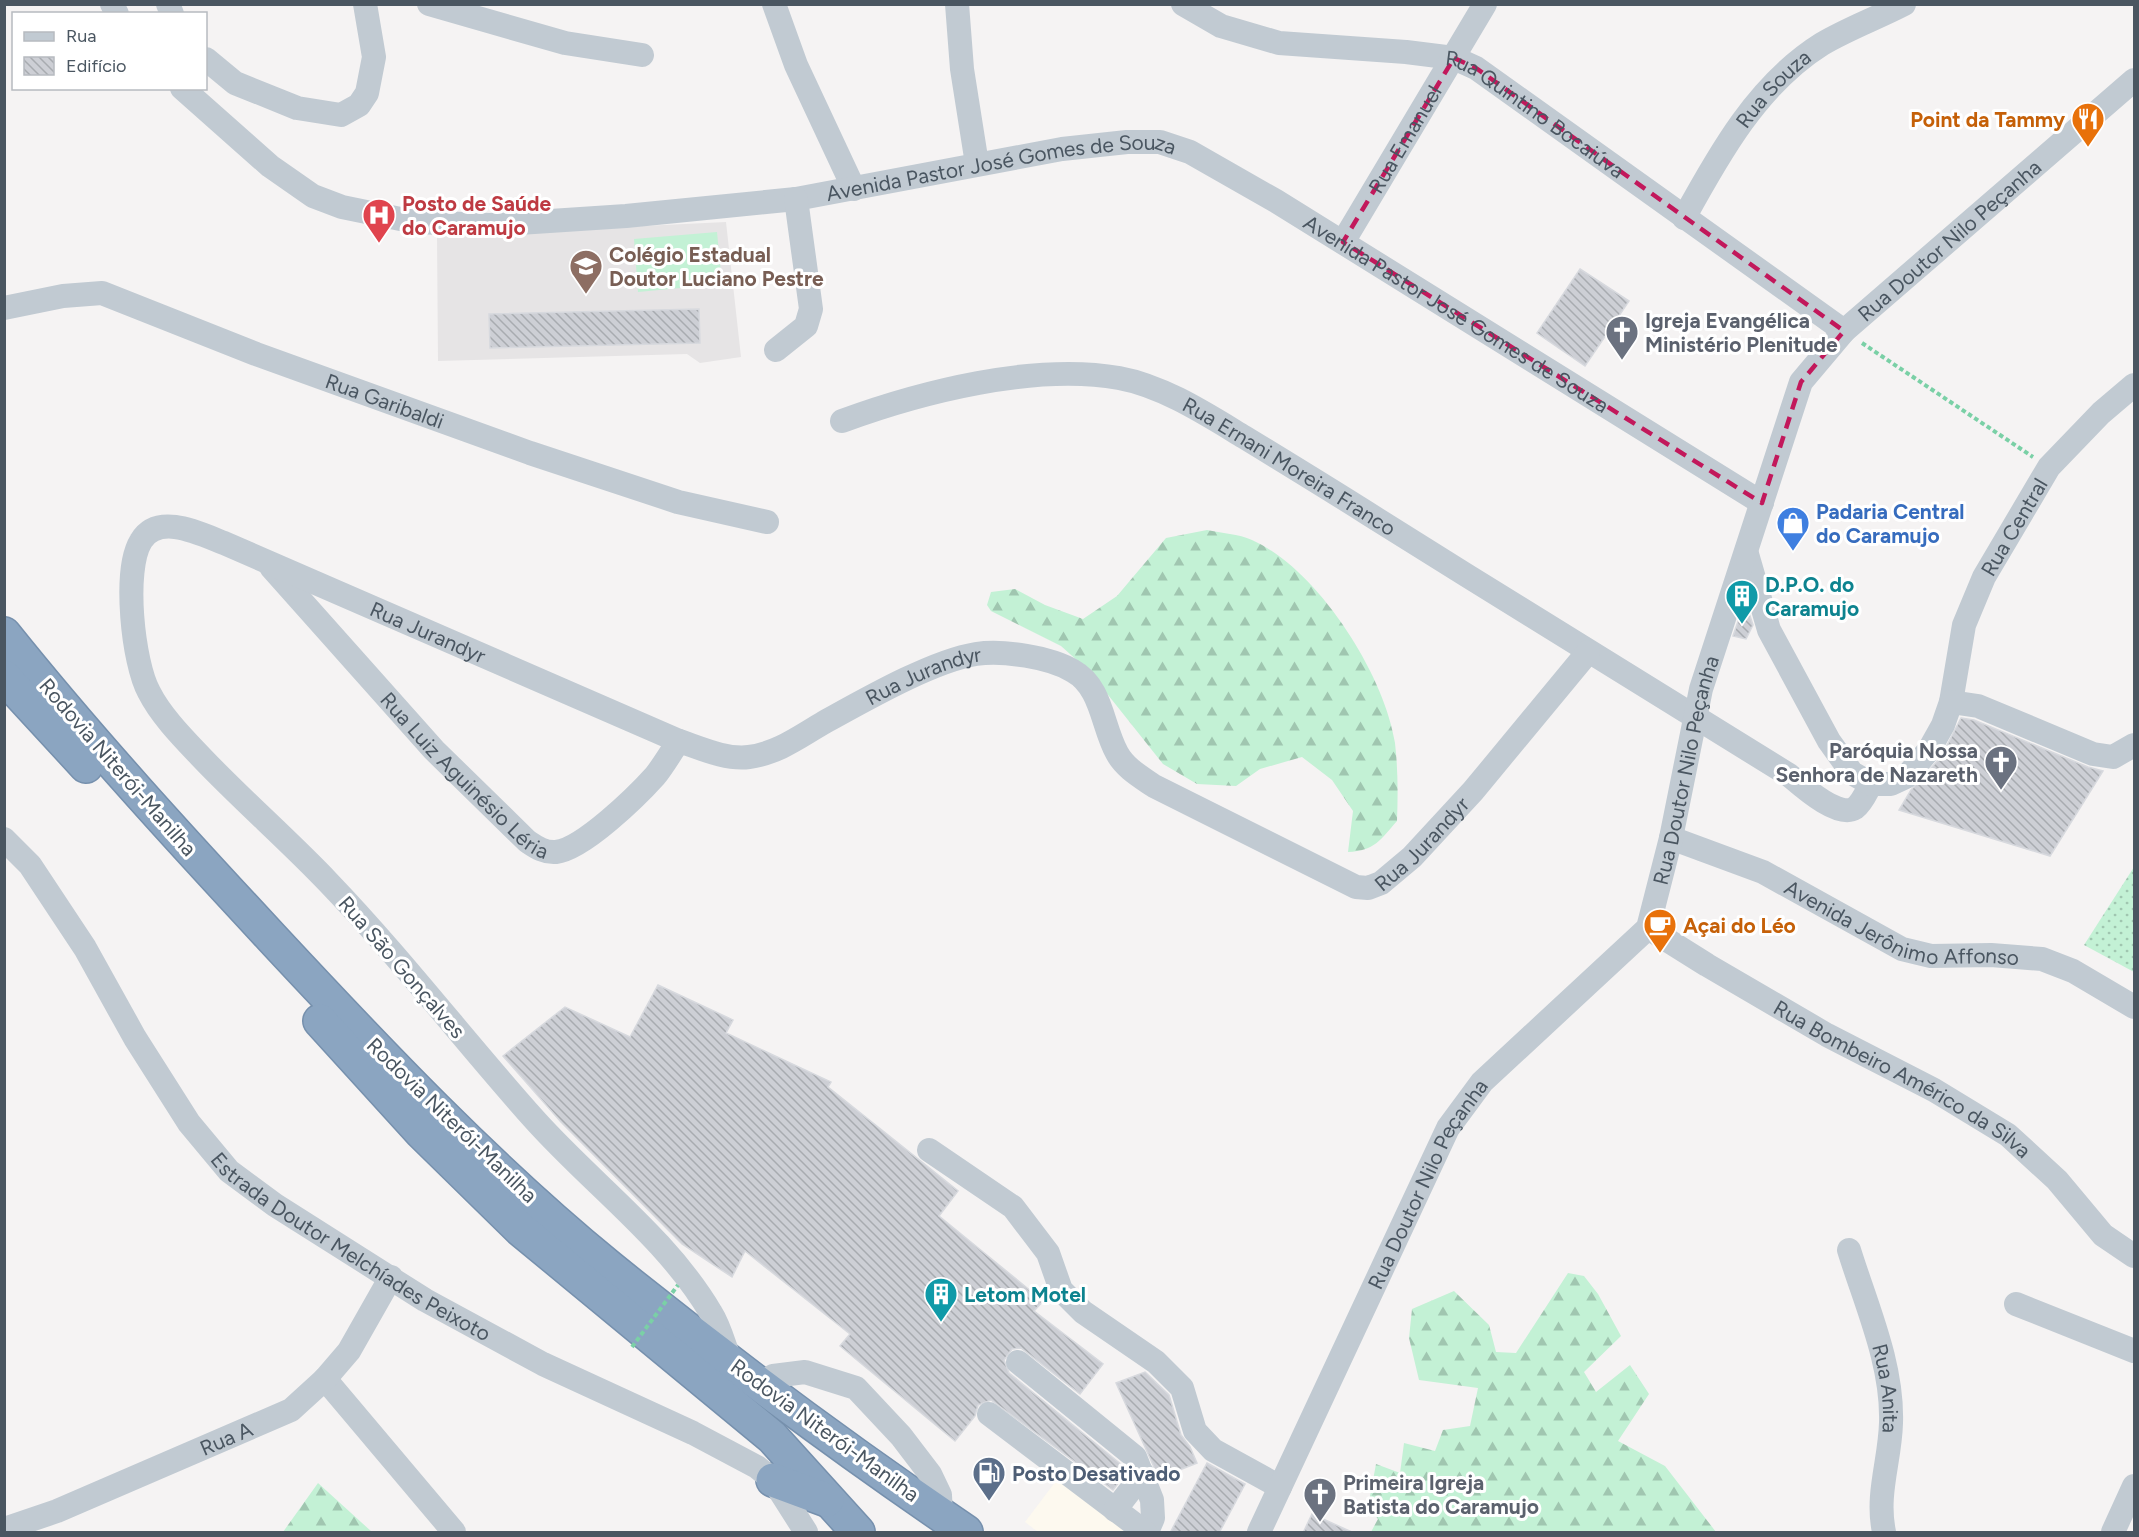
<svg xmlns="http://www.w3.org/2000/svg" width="2139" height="1537" font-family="Figtree,sans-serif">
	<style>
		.commercial { fill: #fdf9ef }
		.education { fill: #e6e4e5 }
		.grass { fill: #c3f1d5 }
		.forest { fill: url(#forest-firs) }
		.park { fill: url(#park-dots) }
		.building { fill: url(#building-back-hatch); stroke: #d7d9de; stroke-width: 1.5 }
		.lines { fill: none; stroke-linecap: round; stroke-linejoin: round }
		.highway-casing { stroke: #7690ad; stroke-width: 36 }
		.path { stroke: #7ad0a6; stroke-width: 4; stroke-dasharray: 4.5 3; stroke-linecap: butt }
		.minor { stroke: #c1cad2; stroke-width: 24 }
		.highway { stroke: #8ba5c1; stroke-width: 33 }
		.path-bridge { stroke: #7ad0a6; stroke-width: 4; stroke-dasharray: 4.5 3; stroke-linecap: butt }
		.marked { fill: none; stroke: #c2185b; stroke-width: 4.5; stroke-dasharray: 12 8; stroke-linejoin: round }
		.labels { text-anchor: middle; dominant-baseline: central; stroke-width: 6; stroke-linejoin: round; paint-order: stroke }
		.street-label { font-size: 21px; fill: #4a5661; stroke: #fff }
		.food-label { font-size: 21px; font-weight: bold; fill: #c56008; stroke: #fff; text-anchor: end }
		.health-label { font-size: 21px; font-weight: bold; fill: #be3a42; stroke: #fff; text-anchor: start }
		.education-label { font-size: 21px; font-weight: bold; fill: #785e54; stroke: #fff; text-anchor: start }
		.worship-label { font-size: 21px; font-weight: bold; fill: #5b616d; stroke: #fff; text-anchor: start }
		.shop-label { font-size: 21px; font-weight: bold; fill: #366cbe; stroke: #fff; text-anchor: start }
		.culture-label { font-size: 21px; font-weight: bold; fill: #0d838f; stroke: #fff; text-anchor: start }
		.service-label { font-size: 21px; font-weight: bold; fill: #4e5e75; stroke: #fff; text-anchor: start }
	</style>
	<defs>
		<pattern id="forest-firs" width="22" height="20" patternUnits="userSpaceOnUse" patternTransform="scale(1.5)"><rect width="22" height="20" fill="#c3f1d5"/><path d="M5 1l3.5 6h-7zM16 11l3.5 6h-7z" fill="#a0c6b0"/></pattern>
		<pattern id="park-dots" width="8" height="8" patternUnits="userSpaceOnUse" patternTransform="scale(1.5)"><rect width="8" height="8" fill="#c3f1d5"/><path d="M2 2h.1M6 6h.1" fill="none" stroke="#a0c6b0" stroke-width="1.8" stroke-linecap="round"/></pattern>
		<pattern id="building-back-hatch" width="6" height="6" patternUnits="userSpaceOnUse" patternTransform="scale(1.5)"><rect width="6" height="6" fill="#cdcfd5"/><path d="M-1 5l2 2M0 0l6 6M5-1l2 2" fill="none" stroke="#a8abb0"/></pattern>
	</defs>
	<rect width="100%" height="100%" fill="#f5f3f3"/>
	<!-- commercial -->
	<path class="commercial" d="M1059 1477 1131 1532H1038L1025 1522Z"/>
	<!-- education -->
	<path class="education" d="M726 222 741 357 700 363 687 354 438 361 437 236Z"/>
	<!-- grass -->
	<path class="grass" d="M717 232 722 284 638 292 634 239Z"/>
	<!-- forest -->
	<g class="forest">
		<path d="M1207 530C1221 533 1239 534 1252 540 1317 569 1384 673 1395 743 1398 769 1398 795 1397 821 1381 839 1375 851 1348 852L1353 811 1332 780 1302 757 1260 769 1236 786 1197 784 1163 764 1089 671 1061 646 991 611 987 605 991 592 1015 589 1045 605 1083 619 1117 596 1166 538Z"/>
		<path d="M1568 1273 1584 1276 1598 1294 1621 1336 1584 1372 1596 1392 1630 1365 1649 1394 1618 1441 1665 1466 1716 1532H1371L1378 1519 1368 1507 1376 1464 1400 1473 1404 1443 1435 1451 1443 1430 1470 1426 1478 1388 1419 1380 1409 1338 1412 1309 1454 1291 1489 1325 1496 1352 1516 1353Z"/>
		<path d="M318 1483 372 1532H283Z"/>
	</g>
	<!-- park -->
	<path class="park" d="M2134 867V972L2084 945Z"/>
	<!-- building -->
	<g class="building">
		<path d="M1580 269 1629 301 1585 366 1537 333Z"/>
		<path d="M699 309 700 343 490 348 489 314Z"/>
		<path d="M1742 610 1749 613 1753 625 1746 639 1733 636Z"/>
		<path d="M1961 718 1974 720 2088 767 2103 771 2050 856 1899 810 1911 790 1941 757Z"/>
		<path d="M658 985 733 1020 726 1033 831 1082 828 1087 958 1191 939 1216 1043 1301 1034 1311 1103 1364 1080 1394 1021 1348 1012 1349 1004 1360 1009 1373 1123 1466 1126 1473 1113 1490 991 1400 978 1405 975 1416 955 1441 840 1346 850 1334 745 1251 732 1277 682 1244 561 1122 503 1056 565 1007 630 1037Z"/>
		<path d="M1145 1372 1169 1395 1181 1435 1190 1447 1197 1463 1159 1478 1116 1383Z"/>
		<path d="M1207 1463 1245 1484 1219 1533H1170Z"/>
		<path d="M1312 1514 1354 1533H1303Z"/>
	</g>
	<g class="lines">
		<!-- highway casing -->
		<g class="highway-casing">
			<g id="highway">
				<path d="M4 634C89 740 180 839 272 938 379 1053 488 1168 609 1267 724 1360 844 1449 966 1532"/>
				<path d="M4 677 86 766"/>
				<path d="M320 1021 421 1132 520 1229 772 1437 858 1532"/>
				<path d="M773 1480 827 1500"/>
			</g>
		</g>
		<!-- path -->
		<path class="path" d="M1862 343 2033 457"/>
		<!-- minor -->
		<g class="minor">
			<path d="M112 4 117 14"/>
			<path d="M168 4 172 14"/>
			<path d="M429 4 565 43 642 55"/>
			<path d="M774 4 796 65 854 189"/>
			<path d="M957 4 962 69 977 164"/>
			<path id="s1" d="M1183 4 1221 26 1279 43 1406 52 1454 58 1476 68 1844 331"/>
			<path d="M206 59 235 83 297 108 341 115 359 105 367 93 374 57 365 4"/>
			<path id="s2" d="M182 88 270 166 313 196 342 207 415 222 490 225 626 216 796 199 1062 149 1127 142H1160L1190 152 1276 201 1762 503"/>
			<path id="s3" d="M1684 218C1719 154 1758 84 1822 44 1847 29 1877 18 1904 4"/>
			<path id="s4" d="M1343 242 1485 4"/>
			<path id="s5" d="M4 308 63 296 102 293 256 354 530 453 678 502 767 522"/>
			<path d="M776 350 806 326 811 309 796 199"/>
			<path id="s6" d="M842 421C921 392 1034 363 1119 378 1163 386 1206 414 1244 437 1285 462 1326 487 1367 513 1507 601 1647 688 1789 775 1801 785 1838 819 1855 808 1862 803 1867 791 1871 784"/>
			<path id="s7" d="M1747 554 1769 630 1829 741 1852 773 1871 784H1891L1906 777 1929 750 1943 725 1951 702 1964 625 1984 577 2049 467 2101 413 2134 385"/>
			<path id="s8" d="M271 567 434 750 527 841C536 847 544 853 556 852 583 849 637 796 655 776 664 765 671 752 679 741"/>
			<path d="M1951 702 1978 706 2093 754 2113 757 2134 745"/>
			<path id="s9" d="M1671 838 1763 872 1902 949 1931 956 1991 955 2042 959 2073 971 2134 1007"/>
			<path id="s10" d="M4 839 30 865 85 948 135 1038 189 1123 229 1171 275 1205 425 1300 543 1364 693 1433 757 1467 773 1480 806 1532"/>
			<path id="s11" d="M1648 928 1707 965 1827 1035 1934 1090 2008 1135 2057 1180 2103 1235 2134 1256"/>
			<path d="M929 1150 1013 1207 1048 1253 1061 1290 1083 1312 1156 1362 1182 1388 1195 1431 1213 1450 1280 1487"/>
			<path id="s12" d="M1849 1250C1866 1305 1893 1364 1891 1423 1890 1461 1876 1494 1884 1532"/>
			<path d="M2016 1304 2134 1351"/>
			<path id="s13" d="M730 1360C724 1345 720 1327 711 1313 667 1238 592 1184 534 1119 465 1042 401 958 328 882 288 840 243 801 202 758 184 739 161 716 149 692 133 663 123 570 141 541 158 512 201 534 224 543L679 741C700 748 726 760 749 757 778 753 799 737 823 723 863 701 932 661 976 654 1003 650 1050 657 1073 671 1102 687 1102 726 1117 753 1125 768 1141 777 1154 786L1356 887 1368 888 1381 883 1412 857 1473 791 1588 652"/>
			<path d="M1018 1362 1135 1457 1152 1500 1153 1518 1147 1532"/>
			<path d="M325 1379 454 1532"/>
			<path d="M761 1384 773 1376 805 1372 856 1388 901 1436 930 1474 940 1495 941 1515"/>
			<path d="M989 1414 1145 1532"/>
			<path d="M1115 1510 1143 1474"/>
			<path id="s14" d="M4 1529 57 1511 291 1410 325 1379 349 1351 391 1277"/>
			<path id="s15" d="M1259 1532 1448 1128 1482 1082 1648 928 1671 838 1701 689 1801 382 1844 331 2134 80"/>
			<path d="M2113 1532 2134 1486"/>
		</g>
		<!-- highway -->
		<use href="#highway" class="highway"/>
		<!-- path-bridge -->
		<path class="path-bridge" d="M632 1347 678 1285"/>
	</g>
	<!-- marked area -->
	<path class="marked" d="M1454 58 1476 68 1844 331 1801 382 1762 503 1343 242Z"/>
	<!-- icons -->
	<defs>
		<g id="restaurant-pin" transform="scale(1.725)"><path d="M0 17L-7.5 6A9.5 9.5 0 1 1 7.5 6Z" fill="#e8710a" stroke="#fff"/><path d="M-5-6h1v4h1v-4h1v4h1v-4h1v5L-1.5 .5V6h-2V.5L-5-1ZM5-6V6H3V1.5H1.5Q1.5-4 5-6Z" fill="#fff"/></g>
		<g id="hospital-pin" transform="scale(1.725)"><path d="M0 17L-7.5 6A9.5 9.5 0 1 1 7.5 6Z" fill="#e0444e" stroke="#fff"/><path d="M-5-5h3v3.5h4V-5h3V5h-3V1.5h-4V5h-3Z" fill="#fff"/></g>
		<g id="school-pin" transform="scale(1.725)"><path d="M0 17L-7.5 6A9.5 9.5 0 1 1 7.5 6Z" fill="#8d6e63" stroke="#fff"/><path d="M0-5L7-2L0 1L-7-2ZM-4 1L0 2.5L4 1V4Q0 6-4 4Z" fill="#fff"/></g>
		<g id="church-pin" transform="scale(1.725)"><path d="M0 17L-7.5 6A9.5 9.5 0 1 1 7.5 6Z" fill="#6b7280" stroke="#fff"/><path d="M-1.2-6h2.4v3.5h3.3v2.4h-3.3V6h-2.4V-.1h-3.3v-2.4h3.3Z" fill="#fff"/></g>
		<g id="shop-pin" transform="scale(1.725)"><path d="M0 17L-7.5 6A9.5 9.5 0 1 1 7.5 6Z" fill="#3f7fe0" stroke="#fff"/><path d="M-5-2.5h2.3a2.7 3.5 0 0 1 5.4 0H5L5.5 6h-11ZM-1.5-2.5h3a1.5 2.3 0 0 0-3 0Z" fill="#fff"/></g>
		<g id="building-pin" transform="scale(1.725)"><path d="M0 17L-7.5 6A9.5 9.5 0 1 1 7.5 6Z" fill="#0f9aa8" stroke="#fff"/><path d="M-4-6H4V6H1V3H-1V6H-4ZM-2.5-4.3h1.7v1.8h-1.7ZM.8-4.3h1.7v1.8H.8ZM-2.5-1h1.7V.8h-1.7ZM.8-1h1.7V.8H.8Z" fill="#fff"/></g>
		<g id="cafe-pin" transform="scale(1.725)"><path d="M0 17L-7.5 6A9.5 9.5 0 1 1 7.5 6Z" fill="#e8710a" stroke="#fff"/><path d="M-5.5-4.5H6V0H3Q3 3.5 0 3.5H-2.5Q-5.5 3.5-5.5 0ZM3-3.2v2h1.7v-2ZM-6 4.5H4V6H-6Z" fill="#fff"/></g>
		<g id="fuel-pin" transform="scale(1.725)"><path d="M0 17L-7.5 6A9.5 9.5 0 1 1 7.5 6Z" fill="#5c6f8a" stroke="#fff"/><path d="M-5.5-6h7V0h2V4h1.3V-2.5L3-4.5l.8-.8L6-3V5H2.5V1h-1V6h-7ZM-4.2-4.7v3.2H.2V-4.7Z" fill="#fff"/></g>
	</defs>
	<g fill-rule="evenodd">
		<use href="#restaurant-pin" x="2088" y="119"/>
		<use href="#hospital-pin" x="379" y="215"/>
		<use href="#school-pin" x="586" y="266"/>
		<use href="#church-pin" x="1622" y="332"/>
		<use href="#shop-pin" x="1793" y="523"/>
		<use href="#building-pin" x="1742" y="596"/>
		<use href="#church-pin" x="2001" y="762"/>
		<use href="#cafe-pin" x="1660" y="925"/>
		<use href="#building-pin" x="941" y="1294"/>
		<use href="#fuel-pin" x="989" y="1473"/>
		<use href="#church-pin" x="1320" y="1494"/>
	</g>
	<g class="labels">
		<!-- street labels -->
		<g class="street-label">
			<text stroke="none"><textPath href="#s3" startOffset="158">Rua Souza</textPath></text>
			<text stroke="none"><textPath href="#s1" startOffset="378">Rua Quintino Bocaiúva</textPath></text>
			<text stroke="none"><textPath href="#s4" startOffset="120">Rua Emanuel</textPath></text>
			<text stroke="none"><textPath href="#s2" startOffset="866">Avenida Pastor José Gomes de Souza</textPath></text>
			<text stroke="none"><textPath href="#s15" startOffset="1503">Rua Doutor Nilo Peçanha</textPath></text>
			<text stroke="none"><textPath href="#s2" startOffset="1370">Avenida Pastor José Gomes de Souza</textPath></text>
			<text stroke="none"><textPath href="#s5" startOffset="402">Rua Garibaldi</textPath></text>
			<text stroke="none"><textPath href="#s6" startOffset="476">Rua Ernani Moreira Franco</textPath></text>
			<text stroke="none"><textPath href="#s7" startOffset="580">Rua Central</textPath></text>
			<text stroke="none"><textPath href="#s13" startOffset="1358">Rua Jurandyr</textPath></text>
			<text stroke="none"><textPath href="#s13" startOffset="1898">Rua Jurandyr</textPath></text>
			<text transform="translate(118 767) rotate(49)">Rodovia Niterói-Manilha</text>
			<text stroke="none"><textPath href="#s8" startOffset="285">Rua Luiz Aguinésio Léria</textPath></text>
			<text stroke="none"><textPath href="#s15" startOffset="892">Rua Doutor Nilo Peçanha</textPath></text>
			<text stroke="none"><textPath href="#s13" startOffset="2508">Rua Jurandyr</textPath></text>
			<text stroke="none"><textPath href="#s9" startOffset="250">Avenida Jerônimo Affonso</textPath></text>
			<text transform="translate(402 967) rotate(49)">Rua São Gonçalves</text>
			<text stroke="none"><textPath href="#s11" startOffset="296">Rua Bombeiro Américo da Silva</textPath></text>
			<text transform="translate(452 1120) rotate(44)">Rodovia Niterói-Manilha</text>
			<text stroke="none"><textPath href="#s15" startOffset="387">Rua Doutor Nilo Peçanha</textPath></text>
			<text stroke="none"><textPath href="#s10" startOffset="546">Estrada Doutor Melchíades Peixoto</textPath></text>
			<text stroke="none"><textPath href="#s12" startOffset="144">Rua Anita</textPath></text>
			<text transform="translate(825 1430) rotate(36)">Rodovia Niterói-Manilha</text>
			<text stroke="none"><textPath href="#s14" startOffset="240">Rua A</textPath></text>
		</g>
		<!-- food labels -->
		<g class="food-label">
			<text x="2065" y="119">Point da Tammy</text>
			<text x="1683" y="925" text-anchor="start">Açai do Léo</text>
		</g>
		<!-- health labels -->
		<g class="health-label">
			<text x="402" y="203">Posto de Saúde<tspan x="402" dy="24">do Caramujo</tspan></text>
		</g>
		<!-- education labels -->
		<g class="education-label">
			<text x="609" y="254">Colégio Estadual<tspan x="609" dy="24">Doutor Luciano Pestre</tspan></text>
		</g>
		<!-- worship labels -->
		<g class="worship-label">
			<text x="1645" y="320">Igreja Evangélica<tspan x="1645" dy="24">Ministério Plenitude</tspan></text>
			<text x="1978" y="750" text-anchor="end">Paróquia Nossa<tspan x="1978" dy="24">Senhora de Nazareth</tspan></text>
			<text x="1343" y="1482">Primeira Igreja<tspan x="1343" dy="24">Batista do Caramujo</tspan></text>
		</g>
		<!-- shop labels -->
		<g class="shop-label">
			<text x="1816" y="511">Padaria Central<tspan x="1816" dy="24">do Caramujo</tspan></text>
		</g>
		<!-- culture labels -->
		<g class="culture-label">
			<text x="1765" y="584">D.P.O. do<tspan x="1765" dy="24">Caramujo</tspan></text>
			<text x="964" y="1294">Letom Motel</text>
		</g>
		<!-- service labels -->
		<g class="service-label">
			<text x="1012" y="1473">Posto Desativado</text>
		</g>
	</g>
	<!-- border -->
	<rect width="2139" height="1537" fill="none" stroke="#4a5661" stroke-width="12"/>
	<!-- legend -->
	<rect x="12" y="12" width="195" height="78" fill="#ffffff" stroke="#b7bbc0" stroke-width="1.5"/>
	<rect x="24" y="32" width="30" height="9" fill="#c1cad2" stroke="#b7bbc0" stroke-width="1.5"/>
	<text x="66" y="42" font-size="18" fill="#4a5661">Rua</text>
	<rect x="24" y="57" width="30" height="18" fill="url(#building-back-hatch)" stroke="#b7bbc0" stroke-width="1.5"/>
	<text x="66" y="72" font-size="18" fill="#4a5661">Edifício</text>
</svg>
